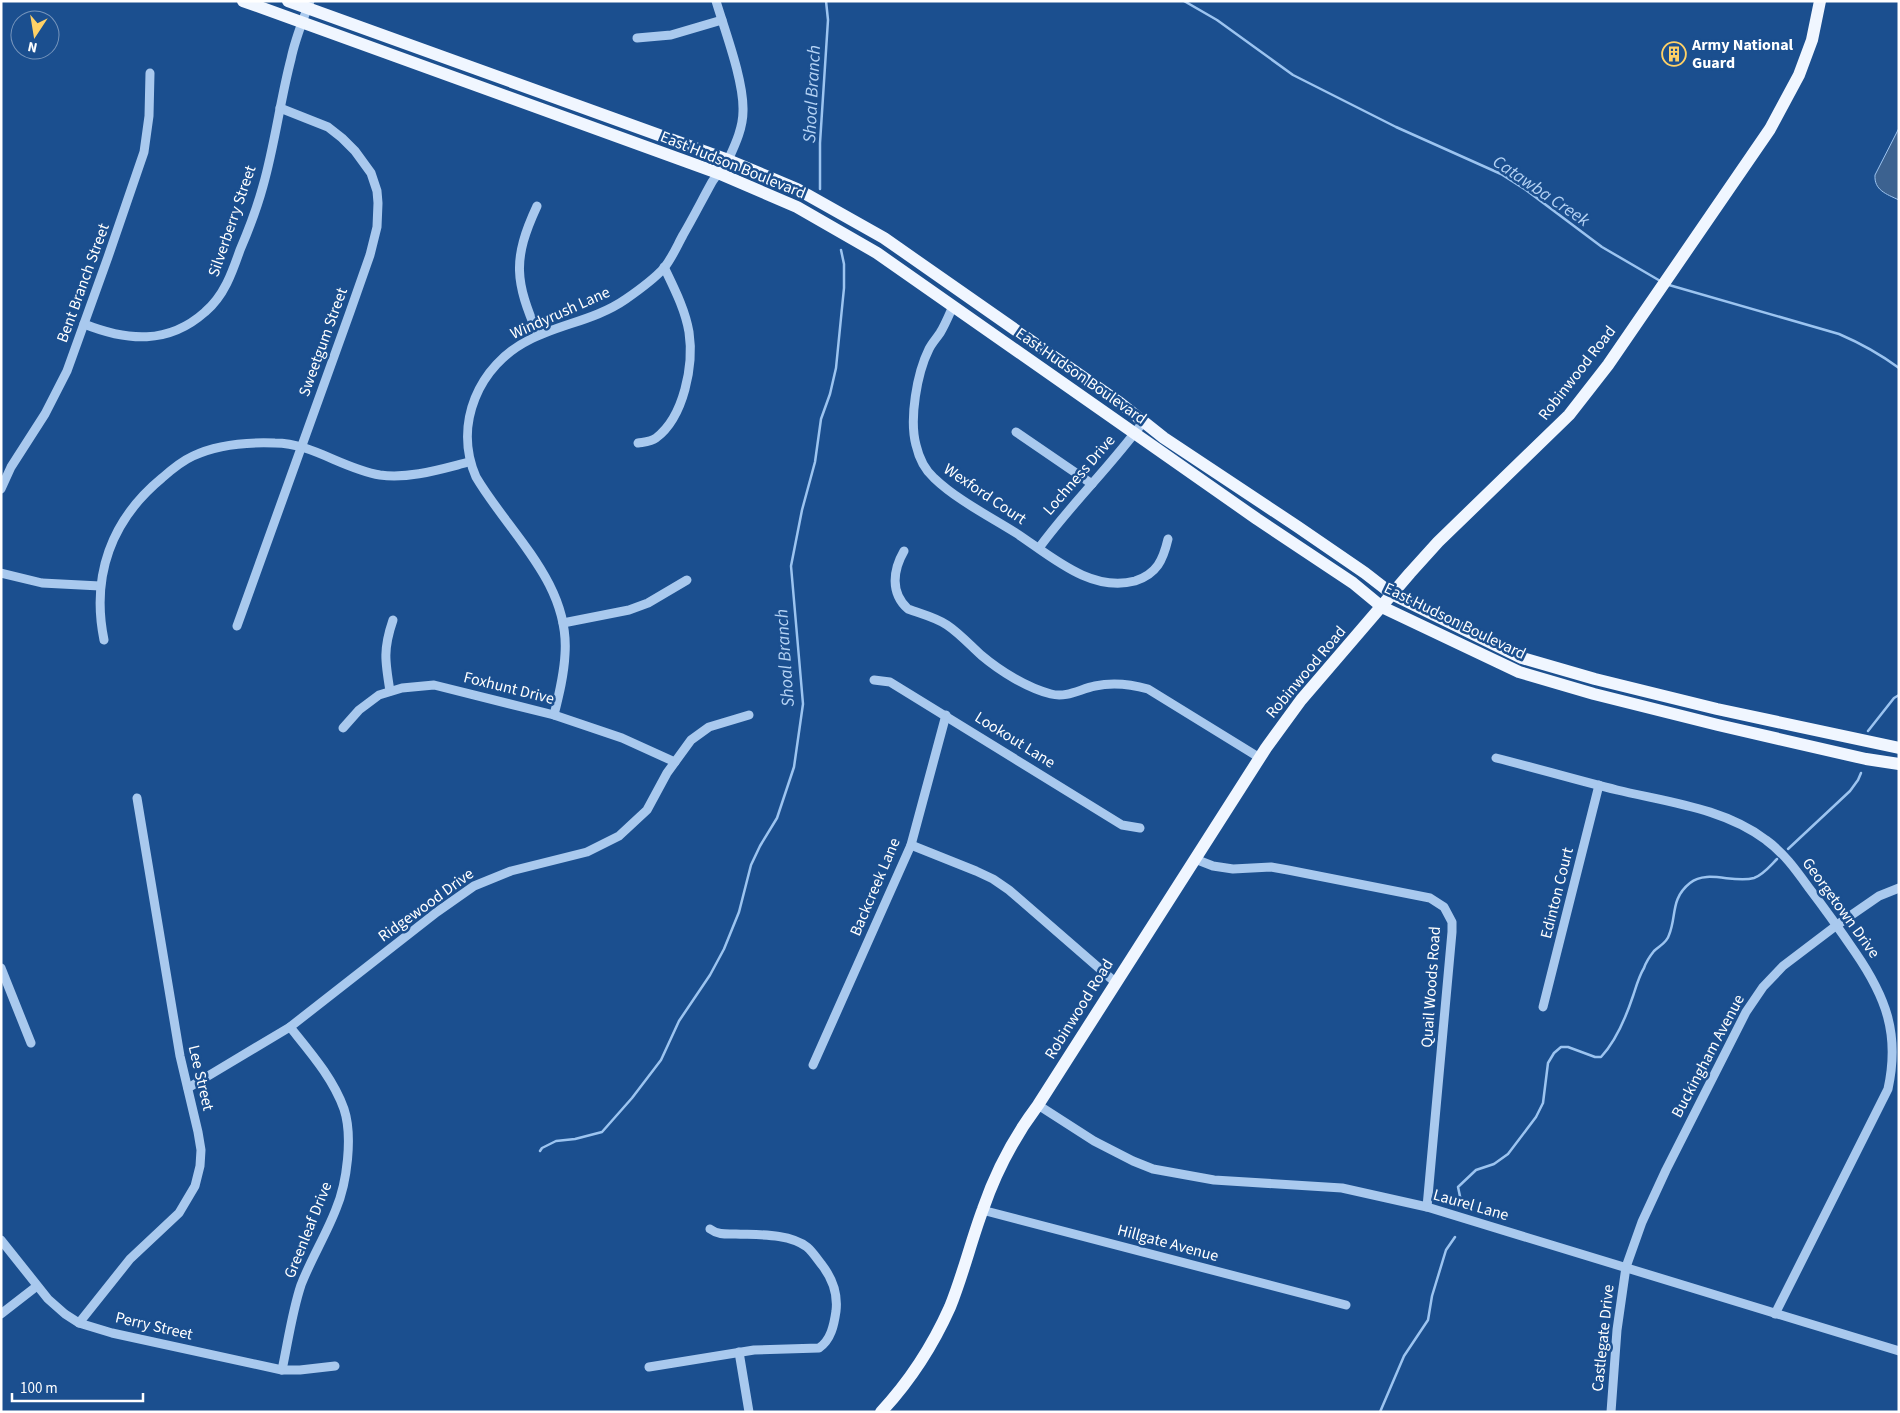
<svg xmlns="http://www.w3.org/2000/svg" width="1900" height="1413" font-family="'Source Sans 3',sans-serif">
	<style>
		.water { fill: #3c6290; stroke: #9cc4f0 }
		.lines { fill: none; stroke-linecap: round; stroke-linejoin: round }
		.stream { stroke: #9cc4f0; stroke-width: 2.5 }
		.minor { stroke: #a9c9ee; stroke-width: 9 }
		.major { stroke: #f0f6ff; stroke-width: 12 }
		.labels { text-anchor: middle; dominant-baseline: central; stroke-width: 5; stroke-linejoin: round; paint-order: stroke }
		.poi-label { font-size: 16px; font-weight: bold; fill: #fff; stroke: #1b4f8f; text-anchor: start }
		.street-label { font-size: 16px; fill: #fff; stroke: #1b4f8f }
		.water-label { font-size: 18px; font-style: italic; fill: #b5d3f5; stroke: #1b4f8f }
	</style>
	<rect width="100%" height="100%" fill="#1b4f8f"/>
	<!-- water -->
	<path class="water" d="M1899 128V200C1886 194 1874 190 1875 175Z"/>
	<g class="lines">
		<!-- stream -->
		<g class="stream">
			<path d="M1184 1 1217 20 1293 75 1396 127 1501 174 1526 190 1602 247 1662 282"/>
			<path d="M820 189V143L828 20 826 1"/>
			<path d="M1669 285 1839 334C1860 343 1880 354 1899 368"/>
			<path d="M1868 731 1894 698 1899 695"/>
			<path d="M1788 849 1850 791 1858 780 1861 773"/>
			<path d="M540 1151 542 1148 556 1141 575 1139 602 1132 632 1098 661 1060 679 1021 710 975 724 949 739 912 751 865 760 846 777 818 794 767 803 704 791 566 802 510 815 462 821 419 830 394 836 368 844 288V264L841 250"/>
			<path d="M1461 1201 1458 1187 1476 1170 1494 1164 1508 1154 1536 1117 1543 1103 1548 1063 1554 1053 1561 1047H1568L1595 1057H1601C1616 1041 1626 1017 1633 996 1636 987 1639 976 1644 968 1646 962 1650 956 1654 951 1659 946 1667 943 1669 935 1677 916 1670 899 1690 883 1707 869 1734 884 1754 878 1763 875 1770 866 1777 859"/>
			<path d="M1380 1412 1404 1356 1428 1320 1432 1296 1446 1250 1455 1237"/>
		</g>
		<!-- minor -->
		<g class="minor">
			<path d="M637 38 671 35 722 20"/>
			<path d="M537 206C512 260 515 281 538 335"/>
			<path d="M953 306C949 315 945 325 940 333 936 339 932 343 929 349 917 373 909 419 916 445 919 458 924 469 934 478 957 500 989 516 1016 533 1050 555 1090 593 1135 581 1157 574 1163 560 1168 539"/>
			<path d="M84 324C127 341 168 345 205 312 224 296 232 273 240 250 249 229 257 208 263 186 275 144 280 101 291 59 295 39 303 20 310 1"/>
			<path d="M1016 432 1092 484"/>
			<path d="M638 443C644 442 651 442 656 438 684 417 694 365 689 332 685 309 674 288 664 267"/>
			<path d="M1 489 11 467 45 414 67 371 108 257 144 152 149 116 150 73"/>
			<path d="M1039 548C1071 504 1111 466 1143 422"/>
			<path d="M904 551C893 570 890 593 908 609 921 614 935 617 947 625 959 633 970 645 981 655 1000 671 1027 688 1051 694 1067 698 1080 689 1095 686 1114 682 1130 684 1148 689L1260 758"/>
			<path d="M1 573 42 583 100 586"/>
			<path d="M563 623 629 610 648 603 687 580"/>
			<path d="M237 626 350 312 370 255 377 227 378 203 377 191 371 173 355 151 342 138 328 127 280 108"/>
			<path d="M104 640C91 576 111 520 162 478 171 470 182 461 193 456 218 444 248 442 275 443 312 443 343 469 380 475 410 479 441 469 469 462"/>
			<path d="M874 680 890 682 1122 825 1140 828"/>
			<path d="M390 691C385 661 383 649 393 620"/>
			<path d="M554 715C559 695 564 675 565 654 570 583 509 533 476 477 453 424 479 365 529 340 560 324 596 320 626 299 639 290 654 279 664 268 672 258 677 246 683 235 693 218 702 200 712 182 717 174 725 166 729 158 736 143 743 127 743 111 744 81 725 31 716 1"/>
			<path d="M343 728 359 710 379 695 402 688 434 685 554 715 622 738 675 762"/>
			<path d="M1496 758C1536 768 1576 780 1617 790 1667 802 1724 808 1766 840 1784 853 1796 870 1809 888 1825 909 1840 930 1855 952 1886 997 1900 1034 1888 1089L1775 1314"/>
			<path d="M911 845 976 871 993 879 1009 890 1115 982"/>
			<path d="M1195 859 1213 866 1233 869 1271 867 1288 870 1430 898 1444 907 1452 922V932L1427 1207"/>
			<path d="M1 968 31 1043"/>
			<path d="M1543 1007 1599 785"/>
			<path d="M813 1065 911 845 946 715"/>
			<path d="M188 1088 290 1027 437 912 474 886 511 871 587 852 619 836 647 810 667 773 691 740 709 727 749 715"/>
			<path d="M1038 1105 1094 1141 1133 1161 1153 1169 1214 1180 1342 1188 1427 1207 1899 1351"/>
			<path d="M982 1210 1346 1305"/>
			<path d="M1 1240 48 1299 65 1314 79 1323 112 1333 282 1370H300L335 1366"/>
			<path d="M1 1314 37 1286"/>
			<path d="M79 1323 130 1259 179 1213 195 1186 200 1166 201 1150 198 1132 180 1056 137 798"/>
			<path d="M739 1352 749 1412"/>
			<path d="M649 1367 754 1350 819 1348C831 1340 834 1325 836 1311 838 1294 832 1278 822 1265 817 1259 813 1252 807 1247 789 1233 757 1235 736 1234 726 1234 718 1235 710 1229"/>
			<path d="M282 1370C288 1342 292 1312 301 1285 311 1259 326 1235 336 1209 347 1183 353 1136 344 1109 333 1078 310 1052 290 1027"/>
			<path d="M1611 1412 1617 1330 1626 1267 1642 1222 1666 1170 1746 1012 1763 987 1783 966 1837 925 1879 896 1899 888"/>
		</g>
		<!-- major -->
		<g class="major">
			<path d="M243 1 718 173 797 207 877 253 1257 519 1353 583 1382 607 1519 672 1594 694 1718 725 1866 759 1899 764"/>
			<path d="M288 1 728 160 797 189 884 238 1120 403 1164 438 1298 527 1365 573 1392 594 1522 658 1595 679 1717 709 1899 748"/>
			<path d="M881 1412C910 1381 933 1345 950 1307 963 1275 971 1241 983 1209 996 1171 1014 1137 1038 1105L1266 748 1301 700 1410 573 1438 542 1569 415 1608 365 1770 129 1799 75 1812 40 1820 1"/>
		</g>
	</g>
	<!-- icons -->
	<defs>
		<g id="building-ring" transform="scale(1.25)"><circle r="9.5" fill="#1b4f8f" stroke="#ffd166" stroke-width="1.5"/><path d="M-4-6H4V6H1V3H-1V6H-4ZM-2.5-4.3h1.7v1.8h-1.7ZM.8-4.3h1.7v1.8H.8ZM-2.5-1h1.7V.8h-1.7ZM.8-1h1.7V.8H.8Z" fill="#ffd166"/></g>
	</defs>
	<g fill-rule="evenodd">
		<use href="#building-ring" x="1674" y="54"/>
	</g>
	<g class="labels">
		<!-- poi labels -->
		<g class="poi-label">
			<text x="1692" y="45">Army National<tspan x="1692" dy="18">Guard</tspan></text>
		</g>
		<!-- street labels -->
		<g class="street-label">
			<text transform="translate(733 165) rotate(22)">East Hudson Boulevard</text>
			<text transform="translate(232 221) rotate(-71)">Silverberry Street</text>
			<text transform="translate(83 283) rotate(-70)">Bent Branch Street</text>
			<text transform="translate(560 313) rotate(-24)">Windyrush Lane</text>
			<text transform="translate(323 342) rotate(-70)">Sweetgum Street</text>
			<text transform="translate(1577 373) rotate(-52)">Robinwood Road</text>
			<text transform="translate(1081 376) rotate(35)">East Hudson Boulevard</text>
			<text transform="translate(1079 475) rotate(-49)">Lochness Drive</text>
			<text transform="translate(985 494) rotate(34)">Wexford Court</text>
			<text transform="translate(1455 621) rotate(26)">East Hudson Boulevard</text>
			<text transform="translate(1306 672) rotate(-50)">Robinwood Road</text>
			<text transform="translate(509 688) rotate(14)">Foxhunt Drive</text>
			<text transform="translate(1015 740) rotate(32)">Lookout Lane</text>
			<text transform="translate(875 887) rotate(-67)">Backcreek Lane</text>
			<text transform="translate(1557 893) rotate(-76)">Edinton Court</text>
			<text transform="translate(426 905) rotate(-36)">Ridgewood Drive</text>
			<text transform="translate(1841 908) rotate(54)">Georgetown Drive</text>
			<text transform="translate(1431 987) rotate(-86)">Quail Woods Road</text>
			<text transform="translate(1079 1009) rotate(-58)">Robinwood Road</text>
			<text transform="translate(1708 1056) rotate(-62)">Buckingham Avenue</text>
			<text transform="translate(201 1078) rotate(77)">Lee Street</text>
			<text transform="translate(1471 1205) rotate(16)">Laurel Lane</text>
			<text transform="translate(308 1230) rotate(-68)">Greenleaf Drive</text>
			<text transform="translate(1168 1243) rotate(15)">Hillgate Avenue</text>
			<text transform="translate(154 1326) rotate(13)">Perry Street</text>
			<text transform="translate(1603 1338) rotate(-84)">Castlegate Drive</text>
		</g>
		<!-- water labels -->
		<g class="water-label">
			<text transform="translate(812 94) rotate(-87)">Shoal Branch</text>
			<text transform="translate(1541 191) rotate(34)">Catawba Creek</text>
			<text transform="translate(785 658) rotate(-94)">Shoal Branch</text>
		</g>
	</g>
	<!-- border -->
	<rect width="1900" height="1413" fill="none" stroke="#ffffff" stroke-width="5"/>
	<!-- north arrow -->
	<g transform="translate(35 35) rotate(192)"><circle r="24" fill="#1b4f8f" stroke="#7695bc"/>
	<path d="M0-4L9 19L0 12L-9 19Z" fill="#ffd166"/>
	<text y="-8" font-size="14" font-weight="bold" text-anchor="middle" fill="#ffffff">N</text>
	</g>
	<!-- scale -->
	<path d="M12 1393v8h131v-8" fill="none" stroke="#ffffff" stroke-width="2.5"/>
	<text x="20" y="1393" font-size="15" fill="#ffffff" stroke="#1b4f8f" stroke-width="4" paint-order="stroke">100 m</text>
</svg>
